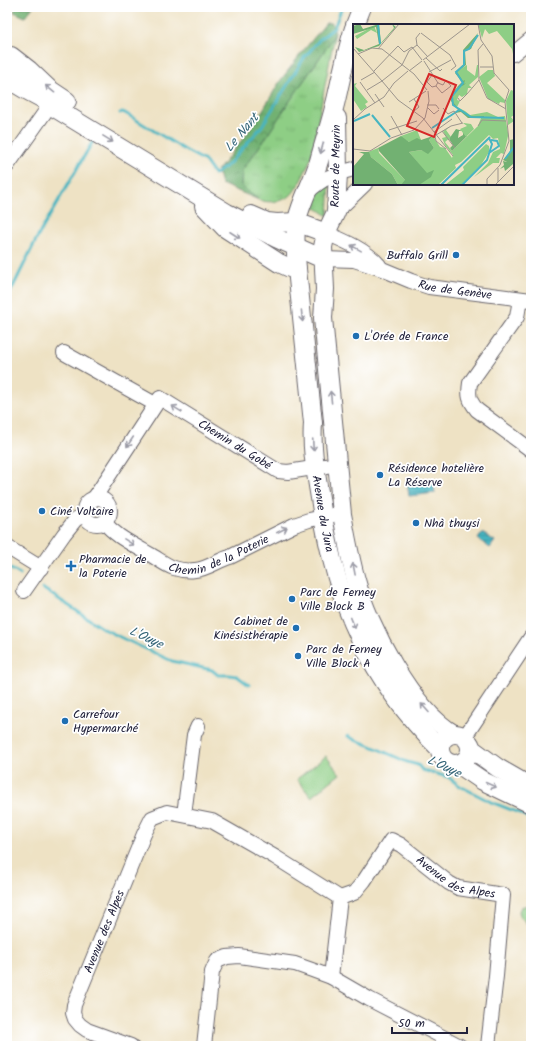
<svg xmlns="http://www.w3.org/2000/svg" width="538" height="1053" font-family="Kalam,sans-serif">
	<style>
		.grass { fill: url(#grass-tufts); stroke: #587860 }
		.forest { fill: url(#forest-crowns); stroke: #4a6a56 }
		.park { fill: url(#park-crowns); stroke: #587860 }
		.garden { fill: #8ece85; stroke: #587860 }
		.water { fill: url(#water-rules); stroke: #346c7e }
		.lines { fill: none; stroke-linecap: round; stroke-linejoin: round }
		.stream { stroke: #47b5c1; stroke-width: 3 }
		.minor-casing { stroke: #69656b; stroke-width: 16 }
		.major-casing { stroke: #69656b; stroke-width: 20 }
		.minor { stroke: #fff; stroke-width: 14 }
		.major { stroke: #fff; stroke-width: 18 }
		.oneway { stroke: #9c9ca7 }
		.poi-dot { fill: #1f6fb2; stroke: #fff; stroke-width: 1.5 }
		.labels { text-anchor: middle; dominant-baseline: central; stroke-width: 3.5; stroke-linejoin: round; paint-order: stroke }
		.street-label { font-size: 12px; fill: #22223b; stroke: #fff }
		.poi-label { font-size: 12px; fill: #22223b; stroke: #fff; text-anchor: start }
		.water-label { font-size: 13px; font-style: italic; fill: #336477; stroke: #fff }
		.inset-river { fill: none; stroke: #47b5c1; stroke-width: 2 }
		.inset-road { fill: none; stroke: #9c958d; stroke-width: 1 }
		.view { fill: #d62828; fill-opacity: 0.15; stroke: #d62828; stroke-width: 2 }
		.inset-edge { fill: none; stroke: #22223b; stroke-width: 2 }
	</style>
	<defs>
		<pattern id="grass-tufts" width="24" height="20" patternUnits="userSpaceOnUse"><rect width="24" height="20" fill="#8ece85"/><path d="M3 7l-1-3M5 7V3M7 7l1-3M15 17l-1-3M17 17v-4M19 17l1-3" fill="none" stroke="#7ab174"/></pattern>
		<pattern id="forest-crowns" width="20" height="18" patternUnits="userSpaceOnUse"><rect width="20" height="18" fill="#72b172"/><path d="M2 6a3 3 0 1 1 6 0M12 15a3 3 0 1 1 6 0" fill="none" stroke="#5d905f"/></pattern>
		<pattern id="park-crowns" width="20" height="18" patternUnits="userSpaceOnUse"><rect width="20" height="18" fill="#8ece85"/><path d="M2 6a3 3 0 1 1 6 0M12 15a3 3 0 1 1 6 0" fill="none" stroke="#7ab174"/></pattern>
		<pattern id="water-rules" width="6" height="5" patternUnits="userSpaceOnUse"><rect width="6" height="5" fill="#47b5c1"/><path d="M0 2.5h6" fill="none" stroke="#3b939e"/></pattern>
	</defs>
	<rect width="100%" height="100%" fill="#fff"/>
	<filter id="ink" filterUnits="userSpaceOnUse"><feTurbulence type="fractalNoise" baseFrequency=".025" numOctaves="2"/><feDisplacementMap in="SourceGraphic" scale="8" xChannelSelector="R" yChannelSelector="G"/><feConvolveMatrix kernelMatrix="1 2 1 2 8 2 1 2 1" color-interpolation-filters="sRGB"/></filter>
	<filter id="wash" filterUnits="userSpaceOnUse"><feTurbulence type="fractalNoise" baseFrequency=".012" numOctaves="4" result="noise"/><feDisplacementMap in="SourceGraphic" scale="16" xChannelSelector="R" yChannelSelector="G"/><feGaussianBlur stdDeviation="0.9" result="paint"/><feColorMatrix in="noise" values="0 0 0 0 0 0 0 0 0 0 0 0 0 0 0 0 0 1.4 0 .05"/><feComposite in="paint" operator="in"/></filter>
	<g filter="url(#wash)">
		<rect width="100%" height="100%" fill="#eee2c4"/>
		<!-- grass -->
		<g class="grass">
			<path d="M335 33 311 158C307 168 298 189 290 196 282 202 266 204 257 199 251 196 246 190 241 185L242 170 265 139 285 108 329 44Z"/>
			<path d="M330 181 328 216 318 209 309 206 319 189Z"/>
		</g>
		<!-- forest -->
		<g class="forest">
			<path d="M15 7H33L25 17 14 12Z"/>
			<path d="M326 23H332L335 33 329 44 285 108 265 139 242 170 241 185 247 191 259 200 221 184 217 170 220 168 248 132 264 108 280 81 303 51Z"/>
		</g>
		<!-- park -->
		<path class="park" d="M531 904V925H528L520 916 519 911 521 907Z"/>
		<!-- garden -->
		<path class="garden" d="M326 756 340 774 311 797 297 779Z"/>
		<!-- water -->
		<g class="water">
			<path d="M433 479 435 493 409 496 407 482Z"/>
			<path d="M482 533 495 541 490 548 478 539Z"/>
		</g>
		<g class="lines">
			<!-- stream -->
			<g class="stream">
				<path d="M120 113 122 112 125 113 185 150 205 161 214 174 217 173 229 164 262 126 304 58 320 39 334 28 342 7"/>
				<path d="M7 299 38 236 93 141"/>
				<path d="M7 567 20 574"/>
				<path d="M42 588 104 629 124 639 172 661 212 670 218 675H229L237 676 249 685"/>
				<path d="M348 736 355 740 369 745 407 762 418 765 422 770 448 777 460 786 491 802 522 814 531 820"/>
			</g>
		</g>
	</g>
	<g filter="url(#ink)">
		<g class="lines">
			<!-- minor casing -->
			<g class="minor-casing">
				<g id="minor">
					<path d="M513 54 531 39"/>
					<path d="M7 81 22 90 50 105 7 166"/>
					<path d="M307 193C322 178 334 174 354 169"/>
					<path d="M336 212 365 184"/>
					<path d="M326 233C345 241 366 250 379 265"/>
					<path id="s1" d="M323 259 354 260 382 269 411 281 429 287 531 300"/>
					<path d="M520 299 517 317 470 383C468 396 469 400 477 410L531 450"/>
					<path d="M64 353 155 404"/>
					<circle cx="97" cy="511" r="13"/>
					<path id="s2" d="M93 500 160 398 278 471 288 472 338 464"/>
					<path id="s3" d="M104 522C116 537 133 544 149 554 157 558 165 565 174 568 180 570 188 571 195 570 208 569 218 560 230 557L294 525 309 520 333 515"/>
					<path d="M7 547 41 568"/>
					<path d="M24 591 64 534 76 519 85 515"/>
					<path d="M464 736 468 732 531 637"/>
					<path d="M184 815 194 735 198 726"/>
					<path id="s4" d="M340 898 354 893 364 881 391 840 401 845 449 883 458 888 503 895 496 976 488 1046"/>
					<path id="s5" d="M131 1046 87 1030 80 1025 75 1019 73 1013 74 1005 144 834 152 818 167 812 212 821 275 857 340 898 331 977"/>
					<path d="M204 1046 212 972 217 961 227 957 239 956 295 964 312 970 331 977 369 999 460 1046"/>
				</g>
			</g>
			<!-- major casing -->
			<g class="major-casing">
				<g id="major">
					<path d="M355 25 362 7"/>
					<path id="s6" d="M354 28C347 50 342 73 337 96 332 118 325 139 319 161 313 181 302 199 297 220 294 233 296 256 297 269L313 423C311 449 316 473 320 498 327 545 338 593 359 636 379 678 407 717 440 749"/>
					<path d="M11 56 29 70 49 89 67 101"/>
					<path d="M7 64C20 79 34 92 50 105L227 213 276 238 323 259"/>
					<path d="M337 118 338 173 336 212 326 233 323 247 325 289 323 318 342 514C346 536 350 559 356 580 368 626 412 710 454 734"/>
					<path d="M204 206 225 228 279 263 290 268 297 269"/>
					<path d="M251 215 267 222 277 223 296 222 326 233"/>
					<circle cx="455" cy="749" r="15"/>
					<path d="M470 744 472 749 476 752 498 768 531 787"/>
					<path d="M458 764 483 781 531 804"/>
				</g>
			</g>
			<!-- minor -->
			<use href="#minor" class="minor"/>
			<!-- major -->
			<use href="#major" class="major"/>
		</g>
		<!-- one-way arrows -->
		<defs><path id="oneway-shaft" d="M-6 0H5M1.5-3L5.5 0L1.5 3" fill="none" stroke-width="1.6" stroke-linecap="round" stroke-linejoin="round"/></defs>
		<g class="oneway">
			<use href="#oneway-shaft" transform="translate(50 89) rotate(-141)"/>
			<use href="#oneway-shaft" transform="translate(108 139) rotate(31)"/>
			<use href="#oneway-shaft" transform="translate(322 148) rotate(105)"/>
			<use href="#oneway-shaft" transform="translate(235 235) rotate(33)"/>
			<use href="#oneway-shaft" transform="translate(356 248) rotate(-151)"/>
			<use href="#oneway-shaft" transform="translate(302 316) rotate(84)"/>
			<use href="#oneway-shaft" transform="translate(331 397) rotate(-96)"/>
			<use href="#oneway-shaft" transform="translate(177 409) rotate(-148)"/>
			<use href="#oneway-shaft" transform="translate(130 442) rotate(124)"/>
			<use href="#oneway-shaft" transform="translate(313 445) rotate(87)"/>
			<use href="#oneway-shaft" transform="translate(282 530) rotate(-27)"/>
			<use href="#oneway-shaft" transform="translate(129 542) rotate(32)"/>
			<use href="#oneway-shaft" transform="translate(354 569) rotate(-101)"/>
			<use href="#oneway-shaft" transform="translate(353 623) rotate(68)"/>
			<use href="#oneway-shaft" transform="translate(425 708) rotate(-132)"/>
			<use href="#oneway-shaft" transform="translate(491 785) rotate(24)"/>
		</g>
	</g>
	<!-- markers -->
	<g class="poi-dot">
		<circle cx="456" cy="255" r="4"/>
		<circle cx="356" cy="336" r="4"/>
		<circle cx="380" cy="475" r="4"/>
		<circle cx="42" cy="511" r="4"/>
		<circle cx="416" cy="523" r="4"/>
		<path d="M69 560h4v4h4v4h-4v4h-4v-4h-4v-4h4z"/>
		<circle cx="292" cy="599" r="4"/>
		<circle cx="296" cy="628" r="4"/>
		<circle cx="298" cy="656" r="4"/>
		<circle cx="65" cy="721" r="4"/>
	</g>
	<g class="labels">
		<!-- street labels -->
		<g class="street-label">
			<text transform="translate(336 166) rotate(-89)">Route de Meyrin</text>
			<text stroke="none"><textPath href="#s1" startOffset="137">Rue de Genève</textPath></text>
			<text stroke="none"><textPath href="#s2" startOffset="210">Chemin du Gobé</textPath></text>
			<text stroke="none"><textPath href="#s6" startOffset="496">Avenue du Jura</textPath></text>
			<text stroke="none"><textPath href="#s3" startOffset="132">Chemin de la Poterie</textPath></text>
			<text stroke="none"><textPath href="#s4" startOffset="156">Avenue des Alpes</textPath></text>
			<text stroke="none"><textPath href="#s5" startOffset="157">Avenue des Alpes</textPath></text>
		</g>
		<!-- poi labels -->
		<g class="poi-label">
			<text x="448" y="255" text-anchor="end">Buffalo Grill</text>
			<text x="364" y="336">L'Orée de France</text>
			<text x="388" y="468">Résidence hotelière<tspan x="388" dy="14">La Réserve</tspan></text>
			<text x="50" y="511">Ciné Voltaire</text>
			<text x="424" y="523">Nhà thuysi</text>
			<text x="79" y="559">Pharmacie de<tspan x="79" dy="14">la Poterie</tspan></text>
			<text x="300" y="592">Parc de Ferney<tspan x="300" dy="14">Ville Block B</tspan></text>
			<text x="288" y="621" text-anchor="end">Cabinet de<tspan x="288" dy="14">Kinésisthérapie</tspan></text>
			<text x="306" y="649">Parc de Ferney<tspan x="306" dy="14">Ville Block A</tspan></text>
			<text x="73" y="714">Carrefour<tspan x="73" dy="14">Hypermarché</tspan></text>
		</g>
		<!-- water labels -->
		<g class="water-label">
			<text transform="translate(242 133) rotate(-50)">Le Nant</text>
			<text transform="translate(146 638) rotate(25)">L'Ouye</text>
			<text transform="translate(444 767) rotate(25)">L'Ouye</text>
		</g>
	</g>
	<!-- overview -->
	<g transform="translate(353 24)">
		<rect width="161" height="161" fill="#eee2c4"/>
		<path d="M125 0H161V35L159 25 144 7 136 10 132 5 129 14ZM21 2 24 9 18 6 4 15 2 12ZM114 41V46L122 52 124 41H126L125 53 116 61 119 64H115L114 70 109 73 106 71 104 76 107 77 104 83 112 87 117 91 134 88 145 93 152 92 156 114 155 112 151 130 148 129 143 134H147L146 139H140L121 153 135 139 140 128 147 125 145 114 140 115 136 111 108 138 102 141 103 144 85 161H56L69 144 56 128 68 126 75 129 81 124 76 116 80 112 87 123 92 124 99 134 100 131 92 121 89 114 93 113 90 107 98 102 93 106 98 113 92 118 99 127 125 102 128 94H133L131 92H116L104 84 99 76 104 64 111 60 103 48ZM135 46H140L142 52 134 59 152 76V79L147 78 146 80 135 75 126 53ZM158 66 161 67V91L158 93 161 97 155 101 153 77ZM64 106 68 116 56 118 49 114 48 112ZM133 120 136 122V128L128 141 108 161H92L111 146 110 143ZM25 124 26 129 53 157V161H45L39 150 18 133 15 128Z" fill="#8ece85"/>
		<path d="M7 0 10 5 26 0 28 19 41 4 39 0 43 3 26 22 6 28 2 23 11 26 26 20 23 3 0 10V2ZM125 9 118 25 112 27 113 41 104 48 110 57 112 56 111 60 113 59 111 61 104 64 99 76 104 83 116 92H131L133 94H115L108 88 102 89 105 86 98 77V71L105 62 109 58 102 49 110 41V26ZM103 105 110 107H106L105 114 110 111V107L114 112 99 127 97 124 100 121 96 115ZM48 112 56 118 64 114 68 116 80 112 76 116 81 124 75 130 68 126 56 128 74 149 81 146 78 153 66 161H48L52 156 26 127 25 124ZM161 115 160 140 152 147 151 143 147 145 151 141 150 137 154 138 150 136 157 128V116ZM6 128H16L18 133 39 150 45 161H0V143L11 130Z" fill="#72b172"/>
		<path d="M4 59 2 62 15 78 12 80 14 83 8 87 0 75V60ZM110 99H111L118 100 121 105 113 113 107 105 114 102Z" fill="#8ece85"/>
		<path class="inset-river" d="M25 0 27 20M111 41 103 48 110 59 99 72 100 81 118 93 151 94M111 41V27L116 25 125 11M19 91 37 113M1 97 17 90M79 104 106 86M136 129 146 122 144 117 138 116M152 135 161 123M88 161 137 113M109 161 134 136 139 120 136 114"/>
		<path class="inset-road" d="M125 0 128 16 139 32 141 49 156 66 152 78 156 117 147 141 134 155V161M68 9 97 31 103 42 98 46M130 20 125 26 126 56 134 74 153 85M64 21 75 33M64 21 63 14 67 9M0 24 29 57 49 41M25 25 46 0M5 30 19 24 29 25 61 50 74 66M73 34 87 47 89 45M70 36 117 0M71 37 85 59 90 61 93 56 98 62 89 69 83 62 85 58M49 41 56 27 64 21M127 43H140M21 47 45 22 51 28 59 23 69 36M56 47 69 37M76 48 98 36M79 51 74 58 79 63 83 62M8 56 22 48M29 57 45 76 70 94M7 58 22 79M14 66 29 57M22 70 31 83M105 74 107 77 114 70 126 56M61 75 66 83 61 87M56 78 73 67M74 81H83L86 85M74 83 81 90 86 86M90 84 95 90 101 87 109 99M38 92 49 111M70 94 100 132M0 96 12 85 31 73 41 59 55 47M125 102 129 96 153 97M36 106 64 97M89 107 102 124M81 108 99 95M83 111 98 102 110 99M82 112 83 117 93 125M0 125 17 127 38 114 61 106 72 94 76 77 75 67M145 158V144M142 161 161 142"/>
		<path class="view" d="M76 50 103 61 81 113 54 102Z"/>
		<rect width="161" height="161" class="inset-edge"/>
	</g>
	<!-- margin -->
	<rect width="538" height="1053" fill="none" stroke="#fff" stroke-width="24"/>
	<!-- scale -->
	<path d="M392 1027v6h75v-6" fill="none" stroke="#22223b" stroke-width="2"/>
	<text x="398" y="1027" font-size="12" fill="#22223b" stroke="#ffffff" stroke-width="3" paint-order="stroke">50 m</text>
</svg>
